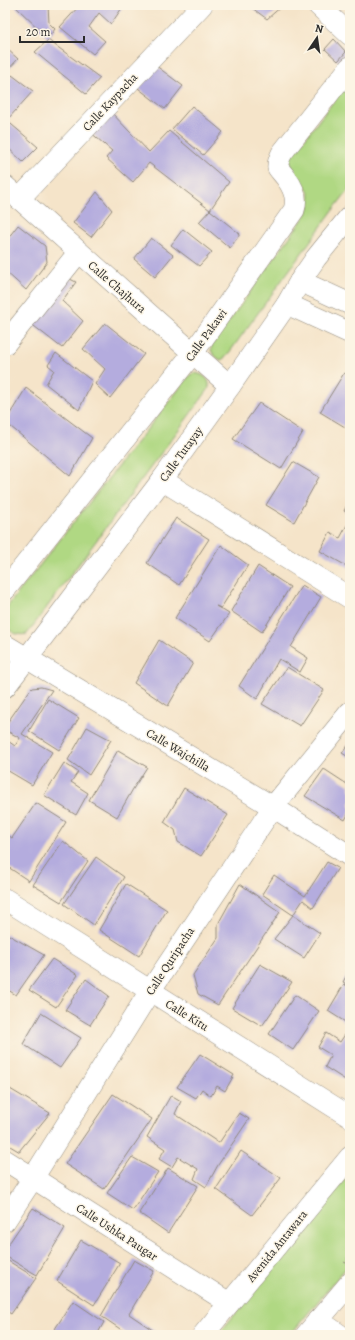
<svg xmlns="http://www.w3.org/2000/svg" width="355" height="1340" font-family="Alegreya,serif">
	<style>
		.green { fill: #b0d883; stroke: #6e8257 }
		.building { fill: #b4acde }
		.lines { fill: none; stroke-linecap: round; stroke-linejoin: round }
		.street-casing { stroke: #90887a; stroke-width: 22 }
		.path { stroke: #90887a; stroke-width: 2.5; stroke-dasharray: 1 3; stroke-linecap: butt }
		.street { stroke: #fff; stroke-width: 21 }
		.labels { text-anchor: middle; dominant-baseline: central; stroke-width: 3; stroke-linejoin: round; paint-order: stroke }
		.street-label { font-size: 12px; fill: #2b2b2b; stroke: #fcf5e5 }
	</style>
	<rect width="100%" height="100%" fill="#fcf5e5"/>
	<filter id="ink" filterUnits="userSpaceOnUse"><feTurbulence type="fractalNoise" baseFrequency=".025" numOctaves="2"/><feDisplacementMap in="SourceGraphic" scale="8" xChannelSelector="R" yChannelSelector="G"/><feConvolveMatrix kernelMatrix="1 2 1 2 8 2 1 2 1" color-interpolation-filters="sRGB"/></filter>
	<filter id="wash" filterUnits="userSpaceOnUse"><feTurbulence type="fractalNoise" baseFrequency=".012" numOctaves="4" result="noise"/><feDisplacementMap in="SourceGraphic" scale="16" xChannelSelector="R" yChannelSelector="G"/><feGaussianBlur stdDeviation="0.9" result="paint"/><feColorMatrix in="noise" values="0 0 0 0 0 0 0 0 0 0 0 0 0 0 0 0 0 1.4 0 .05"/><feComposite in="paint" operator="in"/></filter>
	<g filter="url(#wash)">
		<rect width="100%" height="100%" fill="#f5e4c9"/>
		<!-- green -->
		<g class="green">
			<path d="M350 80V188L336 206 226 357 221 360C216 358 213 354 211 350L212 345 307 213C319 181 290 184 290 158Z"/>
			<path d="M194 373C204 374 212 380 208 390L27 634C18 636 12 633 5 626V610L10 603 190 375Z"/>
			<path d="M350 1173V1263L290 1335H218Z"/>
		</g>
		<g id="blocks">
			<!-- building -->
			<g class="building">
				<path d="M14 5H48L49 23 55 29 48 38Z"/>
				<path d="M80 5H124L111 24 99 13 89 27 105 41 93 54 60 27Z"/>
				<path d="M248 5H283L267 19Z"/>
				<path d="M334 39 346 52 338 61 325 49Z"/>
				<path d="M48 40 100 78 86 94 35 52Z"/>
				<path d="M5 47 18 59 5 73Z"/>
				<path d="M151 62 183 86 165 109 134 85Z"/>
				<path d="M12 75 33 91 8 119 5 116V79L7 81Z"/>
				<path d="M192 106 223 132 203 155 172 129Z"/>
				<path d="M110 111 149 152 169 131 229 182 210 210 149 163 133 182 106 158 112 151 89 131Z"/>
				<path d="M5 119 38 147 23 162 5 145Z"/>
				<path d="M97 192 112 210 91 237 73 223Z"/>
				<path d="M210 210 240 234 230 248 199 222Z"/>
				<path d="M18 225 45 246 47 262 26 290 5 271V242Z"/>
				<path d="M183 229 212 252 199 266 171 245Z"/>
				<path d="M151 238 173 255 155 277 134 259Z"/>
				<path d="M66 277 76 282 62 301 83 321 62 348 25 319Z"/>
				<path d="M105 323 144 354 110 398 95 384 105 369 83 349Z"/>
				<path d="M56 353 92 381 79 410 46 384 54 370 48 365Z"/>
				<path d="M344 373 350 377V430L320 412Z"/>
				<path d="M26 388 92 438 70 476 5 422Z"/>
				<path d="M259 403 303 432 281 469 233 439Z"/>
				<path d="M293 462 319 477 294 522 266 505Z"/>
				<path d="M350 499V514L344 511Z"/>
				<path d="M176 518 209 539 179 585 147 563Z"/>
				<path d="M347 525 350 527V568L320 551 330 532 340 538Z"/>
				<path d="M221 545 248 565 221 608 216 606 229 614 210 641 175 618Z"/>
				<path d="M258 566 290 587 262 632 231 611Z"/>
				<path d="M302 585 321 597 291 647 308 658 300 672 279 659 257 699 239 686Z"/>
				<path d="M159 640 193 663 168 706 134 683Z"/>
				<path d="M287 667 324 690 300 726 262 704Z"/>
				<path d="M41 687 52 690 22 734 52 752 32 785 5 769V746L8 741 15 746 20 738 5 730V726L30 690 32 688Z"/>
				<path d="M48 699 79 718 59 750 29 731Z"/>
				<path d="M87 727 111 740 89 775 68 760Z"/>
				<path d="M350 743V758L342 753Z"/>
				<path d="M118 750 147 767 133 789 117 817 89 800Z"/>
				<path d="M64 763 78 772 71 782 88 793 76 815 44 795Z"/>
				<path d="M324 769 350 786V811L345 820 305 796Z"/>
				<path d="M184 788 228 815 201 856 178 842 175 830 164 822Z"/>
				<path d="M36 803 66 822 29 881 5 865V833L12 838Z"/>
				<path d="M63 841 88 861 61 902 33 885Z"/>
				<path d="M96 857 124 877 94 925 64 904Z"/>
				<path d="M327 862 338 868 313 908 303 900 293 915 262 894 274 875 305 896Z"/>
				<path d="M126 884 167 910 139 956 99 930Z"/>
				<path d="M240 884 280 912 218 1005 198 994 193 975 218 938V924Z"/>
				<path d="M293 915 320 933 304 958 274 939Z"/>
				<path d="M7 934 44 955 16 995 5 988V937Z"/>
				<path d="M52 959 78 975 56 1007 29 990Z"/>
				<path d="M260 964 292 982 262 1026 232 1008Z"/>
				<path d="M350 969V986L343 982Z"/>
				<path d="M86 979 109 996 90 1025 65 1010Z"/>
				<path d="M344 984 350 988V1025L328 1011Z"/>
				<path d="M295 995 319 1011 293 1050 269 1034Z"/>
				<path d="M41 1013 81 1038 60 1068 23 1044Z"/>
				<path d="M350 1027V1083L325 1067 331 1055 318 1047 326 1033 340 1042Z"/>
				<path d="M200 1054 234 1075 225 1091 217 1086 211 1096 202 1089 196 1098 177 1087Z"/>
				<path d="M5 1086 50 1113 20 1150V1152L5 1143Z"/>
				<path d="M113 1094 152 1119 104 1189 65 1164Z"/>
				<path d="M171 1095 181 1101 175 1114 219 1143 239 1113 249 1119 218 1165 206 1187 194 1179 198 1169 178 1157 172 1167 159 1159 165 1149 147 1137Z"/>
				<path d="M241 1151 281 1178 252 1215 216 1189Z"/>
				<path d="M132 1157 158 1172 133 1210 107 1193Z"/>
				<path d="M168 1168 198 1186 168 1233 139 1213Z"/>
				<path d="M33 1208 65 1228 37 1275 5 1256V1249Z"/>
				<path d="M81 1240 120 1263 94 1305 57 1281Z"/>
				<path d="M5 1259 36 1278 11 1314 5 1310Z"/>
				<path d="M134 1260 154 1271 129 1314 160 1335H129L101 1316Z"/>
				<path d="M73 1301 104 1322 97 1335H51Z"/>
			</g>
		</g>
	</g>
	<g filter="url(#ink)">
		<use href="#blocks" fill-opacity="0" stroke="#90887a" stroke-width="1"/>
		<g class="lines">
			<!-- street casing -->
			<g class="street-casing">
				<g id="street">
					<path d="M318 5 350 35"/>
					<path d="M5 186 230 386"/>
					<path d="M19 199 202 5"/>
					<path d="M300 281 350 304"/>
					<path d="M287 304 350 333"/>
					<path d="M5 344 78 253"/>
					<path d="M162 480 350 598"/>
					<path d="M5 590 193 353 294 210C298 198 293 187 286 178 284 175 280 171 278 168 277 163 280 157 282 153L350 67"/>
					<path d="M5 645 273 807 350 856"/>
					<path d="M5 687 162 480 230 386 287 304 300 281 316 258 350 216"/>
					<path d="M5 899 350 1117"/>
					<path d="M5 1160 229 1303"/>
					<path d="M5 1221 33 1178 150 991 273 807 350 712"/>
					<path d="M318 1320 340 1335"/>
					<path d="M203 1335 350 1157"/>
					<path d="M306 1335 350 1283"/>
				</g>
			</g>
			<!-- path -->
			<path class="path" d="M345 1263 350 1256"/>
			<!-- street -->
			<use href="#street" class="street"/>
		</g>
	</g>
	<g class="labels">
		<!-- street labels -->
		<g class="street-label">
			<text transform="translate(110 102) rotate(-47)">Calle Kaypacha</text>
			<text transform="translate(117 287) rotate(41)">Calle Chajhura</text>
			<text transform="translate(206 335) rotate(-54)">Calle Pakawi</text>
			<text transform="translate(181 454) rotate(-54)">Calle Tutayay</text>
			<text transform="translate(178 750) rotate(31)">Calle Wajchilla</text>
			<text transform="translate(170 961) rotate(-57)">Calle Quripacha</text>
			<text transform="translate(187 1015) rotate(32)">Calle Kitu</text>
			<text transform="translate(117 1232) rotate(33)">Calle Ushka Paugar</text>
			<text transform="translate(277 1246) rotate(-51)">Avenida Antawara</text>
		</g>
	</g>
	<!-- margin -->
	<rect width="355" height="1340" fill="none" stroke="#fcf5e5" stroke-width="20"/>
	<!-- north arrow -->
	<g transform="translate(317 38) rotate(13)" stroke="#fcf5e5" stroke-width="3" paint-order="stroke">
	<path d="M0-3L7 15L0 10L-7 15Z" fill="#2b2b2b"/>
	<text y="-6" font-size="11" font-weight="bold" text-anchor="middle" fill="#2b2b2b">N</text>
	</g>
	<!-- scale -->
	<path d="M20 36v6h64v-6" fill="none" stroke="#2b2b2b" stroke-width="2"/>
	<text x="26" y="36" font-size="12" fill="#2b2b2b" stroke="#fcf5e5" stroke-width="3" paint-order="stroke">20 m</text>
</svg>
